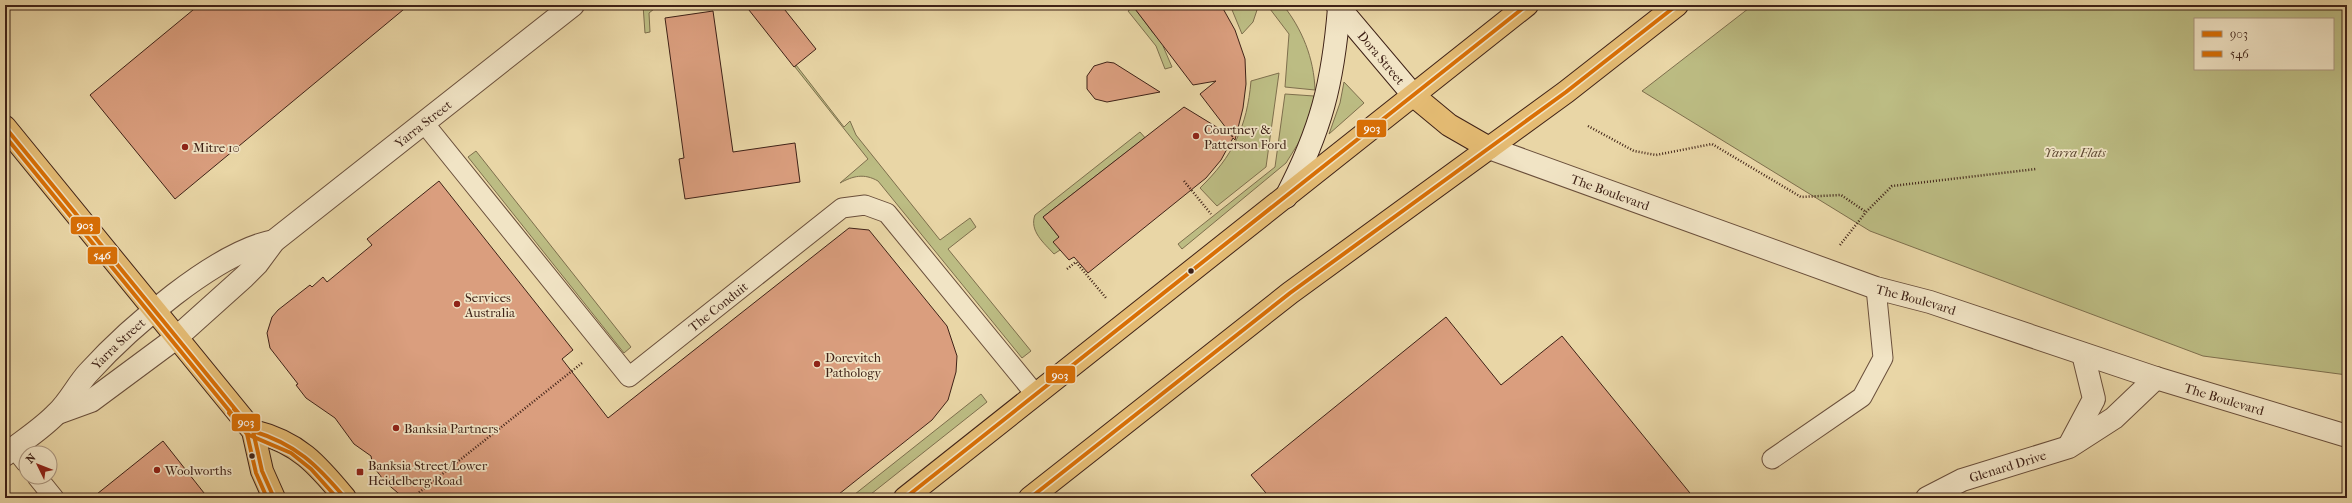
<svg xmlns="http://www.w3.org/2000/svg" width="2352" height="503" font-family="'IM FELL French Canon',serif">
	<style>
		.green { fill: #bcbc83; stroke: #7e6f4d; fill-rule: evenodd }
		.building { fill: #da9e7e; stroke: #3f2217 }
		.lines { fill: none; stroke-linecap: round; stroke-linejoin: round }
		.service-casing { stroke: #6a4f3b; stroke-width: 21 }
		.minor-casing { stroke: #6a4f3b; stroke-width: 24 }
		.secondary-casing { stroke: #3f2217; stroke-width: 24 }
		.trunk-casing { stroke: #3f2217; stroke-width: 24 }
		.path { stroke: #3f2217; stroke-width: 2.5; stroke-dasharray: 1 2; stroke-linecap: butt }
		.service { stroke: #f1e4c5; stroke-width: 19 }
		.minor { stroke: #f1e4c5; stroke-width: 22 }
		.secondary { stroke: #f1e4c5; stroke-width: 22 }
		.trunk { stroke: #e4bb73; stroke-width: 22 }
		.bus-1-casing { stroke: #f1e4c5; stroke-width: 7 }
		.bus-2-casing { stroke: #f1e4c5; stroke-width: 7 }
		.bus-1 { stroke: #d96f05; stroke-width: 4 }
		.bus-2 { stroke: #d96f05; stroke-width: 4 }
		.poi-dot { fill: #8f2418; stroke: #f1e4c5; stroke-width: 1.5 }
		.bus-dot { fill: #3f2217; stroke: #f1e4c5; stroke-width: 1.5 }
		.labels { text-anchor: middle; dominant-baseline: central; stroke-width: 3.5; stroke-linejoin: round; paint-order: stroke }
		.street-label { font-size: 13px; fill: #3f2217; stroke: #f1e4c5 }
		.poi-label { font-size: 13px; fill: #3f2217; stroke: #f1e4c5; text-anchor: start }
		.park-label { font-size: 13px; font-style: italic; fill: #5e4832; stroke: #f1e4c5 }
		.line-badge { stroke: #f1e4c5; stroke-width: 1.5 }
		.badge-label { font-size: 11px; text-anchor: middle; font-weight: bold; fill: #fff }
	</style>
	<rect width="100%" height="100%" fill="#e9d6a6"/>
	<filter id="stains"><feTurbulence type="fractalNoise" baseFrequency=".005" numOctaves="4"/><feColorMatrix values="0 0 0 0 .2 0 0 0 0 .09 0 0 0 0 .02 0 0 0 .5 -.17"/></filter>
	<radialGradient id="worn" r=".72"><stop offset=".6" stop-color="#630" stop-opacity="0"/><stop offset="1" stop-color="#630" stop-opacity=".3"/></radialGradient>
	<!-- green -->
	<g class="green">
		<path d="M643 5H659L649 13 650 32 645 33Z"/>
		<path d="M1230 5H1257L1258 7 1253 22 1242 34Z"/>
		<path d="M1267 5H1283C1302 29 1314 58 1315 90L1285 87 1289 34Z"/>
		<path d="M1753 5H2347V375L2203 356 1870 231 1642 91ZM2195 19H2333V69H2195Z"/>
		<path d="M1134 7 1154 34 1165 44 1163 46 1172 67 1165 69 1156 46 1128 11Z"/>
		<path d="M796 65 844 127 850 121 856 135 940 240 970 218 976 227 948 249 1031 351 1022 358 878 181C864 173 853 176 840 183L868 159 795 67Z"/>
		<path d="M1279 73 1266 167 1217 206 1200 188C1233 156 1247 127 1251 81Z"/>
		<path d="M1344 82 1364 103 1329 134 1340 103Z"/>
		<path d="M1285 94 1314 96 1312 112 1304 134 1286 163 1182 249 1178 244 1275 167Z"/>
		<path d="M1140 132 1154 148V154L1142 140 1043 217 1059 237 1060 250 1054 254C1044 243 1029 231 1035 215Z"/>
		<path d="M476 151 631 347 624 353 468 157Z"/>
		<path d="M981 394 987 402 866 498H850Z"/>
	</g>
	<!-- building -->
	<g class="building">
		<path d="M199 5H409L175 199 90 95Z"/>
		<path d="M745 5H781L816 49 794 67Z"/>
		<path d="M1132 5H1221L1235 30 1245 59 1246 84 1243 108 1235 140 1233 138 1221 160 1206 178 1088 273 1074 257 1069 260 1053 242 1059 237 1043 217 1184 107 1233 137 1200 94 1216 81 1193 85Z"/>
		<path d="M713 11 733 152 795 143 800 182 685 199 679 159 684 158 665 18Z"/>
		<path d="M1107 62 1114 63 1160 92 1107 102 1095 99 1087 89V76L1094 66Z"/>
		<path d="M439 181 573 350 562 359 608 418 849 228 869 230 947 326 957 356 956 372 948 400 932 420 834 498H404L385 482 373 466 371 456 354 444 335 418 306 398 296 385 298 384 270 348 267 333 272 317 278 310 310 285 312 287 323 277 327 282 372 245 367 239Z"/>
		<path d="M1446 317 1501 385 1562 336 1694 498H1270L1251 475Z"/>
		<path d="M163 441 208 498H92Z"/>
	</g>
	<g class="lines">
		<!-- service casing -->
		<g class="service-casing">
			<g id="service">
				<path id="s1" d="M424 123 629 377 842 208 865 205 887 213 1036 395"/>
				<path d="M14 448 26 463"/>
				<path d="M1772 459 1862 397 1883 358 1876 288"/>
				<path d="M37 477 54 498"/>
			</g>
		</g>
		<!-- minor casing -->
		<g class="minor-casing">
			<g id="minor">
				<path id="s2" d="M1489 148 1876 288 1930 302 2156 378 2347 436"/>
				<path id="s3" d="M58 413 91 401 176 338 244 277 257 264 274 241 573 5"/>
				<path d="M2069 446 2094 399 2083 354"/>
				<path id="s4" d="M5 455C22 441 42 429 57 413 69 402 77 385 88 373 128 329 216 252 274 241"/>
				<path id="s5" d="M1927 498 1962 480 2069 447 2114 418 2156 378"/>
			</g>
		</g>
		<!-- secondary casing -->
		<g class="secondary-casing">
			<g id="secondary">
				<path id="s6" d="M1337 5 1414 96"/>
				<path d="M1286 197C1321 130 1333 83 1339 8"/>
			</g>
		</g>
		<!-- trunk casing -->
		<g class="trunk-casing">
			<g id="trunk">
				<path d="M1414 96 1449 125 1489 148"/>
				<path d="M5 127 253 431 262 471 274 498"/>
				<path d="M253 431C298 442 317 464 345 498"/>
				<path d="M905 498 1527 5"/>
				<path d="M1030 498 1290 293 1566 92 1677 5"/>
			</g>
		</g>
		<!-- path -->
		<g class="path">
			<path d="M1588 126 1634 151 1656 155 1712 144 1801 197 1841 195 1866 212"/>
			<path d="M1184 181 1211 214"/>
			<path d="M1840 245 1866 212 1892 186 2036 169"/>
			<path d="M1067 269 1076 262 1106 298"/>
			<path d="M412 498 582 363"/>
		</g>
		<!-- service -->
		<use href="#service" class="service"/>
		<!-- minor -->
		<use href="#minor" class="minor"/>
		<!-- secondary -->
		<use href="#secondary" class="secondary"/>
		<!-- trunk -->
		<use href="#trunk" class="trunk"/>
		<!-- bus-1 casing -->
		<g class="bus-1-casing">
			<g id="bus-1">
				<path d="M5 127 253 431C296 444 317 465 345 498"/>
				<path d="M234 409 253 431 262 471 274 498"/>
				<path d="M905 498 1527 5"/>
				<path d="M1030 498 1290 293 1566 92 1677 5"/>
			</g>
		</g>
		<!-- bus-2 casing -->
		<g class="bus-2-casing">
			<g id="bus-2">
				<path d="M5 136 249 435 291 453 311 469 337 498"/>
				<path d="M229 413 247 434 256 473 267 498"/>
			</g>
		</g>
		<!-- bus-1 -->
		<use href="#bus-1" class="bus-1"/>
		<!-- bus-2 -->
		<use href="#bus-2" class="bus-2"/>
	</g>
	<!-- markers -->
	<g class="poi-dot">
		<circle cx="1196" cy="136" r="4"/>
		<circle cx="185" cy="147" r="4"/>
		<circle cx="457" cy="304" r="4"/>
		<circle cx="817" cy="364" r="4"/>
		<circle cx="396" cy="428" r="4"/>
		<circle cx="157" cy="470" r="4"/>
		<rect x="356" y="468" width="8" height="8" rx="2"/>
	</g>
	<g class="bus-dot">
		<circle cx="1191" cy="271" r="3.5"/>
		<circle cx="252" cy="456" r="3.5"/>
	</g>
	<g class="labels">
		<!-- street labels -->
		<g class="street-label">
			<text stroke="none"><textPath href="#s6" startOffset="69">Dora Street</textPath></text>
			<text stroke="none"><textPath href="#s3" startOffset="469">Yarra Street</textPath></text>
			<text stroke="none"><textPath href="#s2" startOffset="129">The Boulevard</textPath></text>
			<text stroke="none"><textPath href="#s2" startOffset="453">The Boulevard</textPath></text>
			<text stroke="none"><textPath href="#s1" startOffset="440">The Conduit</textPath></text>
			<text stroke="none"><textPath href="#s4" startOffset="160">Yarra Street</textPath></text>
			<text stroke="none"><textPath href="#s2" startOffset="777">The Boulevard</textPath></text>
			<text stroke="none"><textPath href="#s5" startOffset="87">Glenard Drive</textPath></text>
		</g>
		<!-- poi labels -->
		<g class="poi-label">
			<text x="1204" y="129">Courtney &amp;<tspan x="1204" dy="15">Patterson Ford</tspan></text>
			<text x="193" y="147">Mitre 10</text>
			<text x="465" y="297">Services<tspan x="465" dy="15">Australia</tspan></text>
			<text x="825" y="357">Dorevitch<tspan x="825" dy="15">Pathology</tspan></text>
			<text x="404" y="428">Banksia Partners</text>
			<text x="368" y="465">Banksia Street/Lower<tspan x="368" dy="15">Heidelberg Road</tspan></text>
			<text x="165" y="470">Woolworths</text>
		</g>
		<!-- park labels -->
		<g class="park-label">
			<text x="2075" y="152">Yarra Flats</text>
		</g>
	</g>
	<g class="line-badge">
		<rect x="1356" y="119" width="31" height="19" rx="4" fill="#d96f05"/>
		<rect x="70" y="216" width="31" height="19" rx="4" fill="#d96f05"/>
		<rect x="87" y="246" width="31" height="19" rx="4" fill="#d96f05"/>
		<rect x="1045" y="365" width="31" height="19" rx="4" fill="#d96f05"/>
		<rect x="231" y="413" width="30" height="19" rx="4" fill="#d96f05"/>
	</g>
	<g class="badge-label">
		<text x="1372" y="132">903</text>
		<text x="85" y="229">903</text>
		<text x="102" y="259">546</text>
		<text x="1060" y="379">903</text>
		<text x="246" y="426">903</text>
	</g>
	<!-- margin -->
	<rect width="2352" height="503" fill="none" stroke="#e9d6a6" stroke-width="20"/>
	<rect x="6" y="6" width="2340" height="491" fill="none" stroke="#3f2217" stroke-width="2"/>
	<rect x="10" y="10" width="2332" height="483" fill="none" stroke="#3f2217"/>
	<!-- legend -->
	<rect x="2194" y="18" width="140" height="52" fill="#f1e4c5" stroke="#aa967f"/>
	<rect x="2202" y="31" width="20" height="6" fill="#d96f05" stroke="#aa967f"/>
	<text x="2230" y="38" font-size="12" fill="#3f2217">903</text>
	<rect x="2202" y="51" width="20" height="6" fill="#d96f05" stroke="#aa967f"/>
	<text x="2230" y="58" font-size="12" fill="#3f2217">546</text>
	<!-- north arrow -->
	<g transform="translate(38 465) rotate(313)"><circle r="19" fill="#f1e4c5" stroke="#aa967f"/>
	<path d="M0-3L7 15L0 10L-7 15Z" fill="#8f2418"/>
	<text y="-6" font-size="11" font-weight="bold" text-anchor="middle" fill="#3f2217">N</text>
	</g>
	<rect width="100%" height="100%" filter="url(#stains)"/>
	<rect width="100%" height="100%" fill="url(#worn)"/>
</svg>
